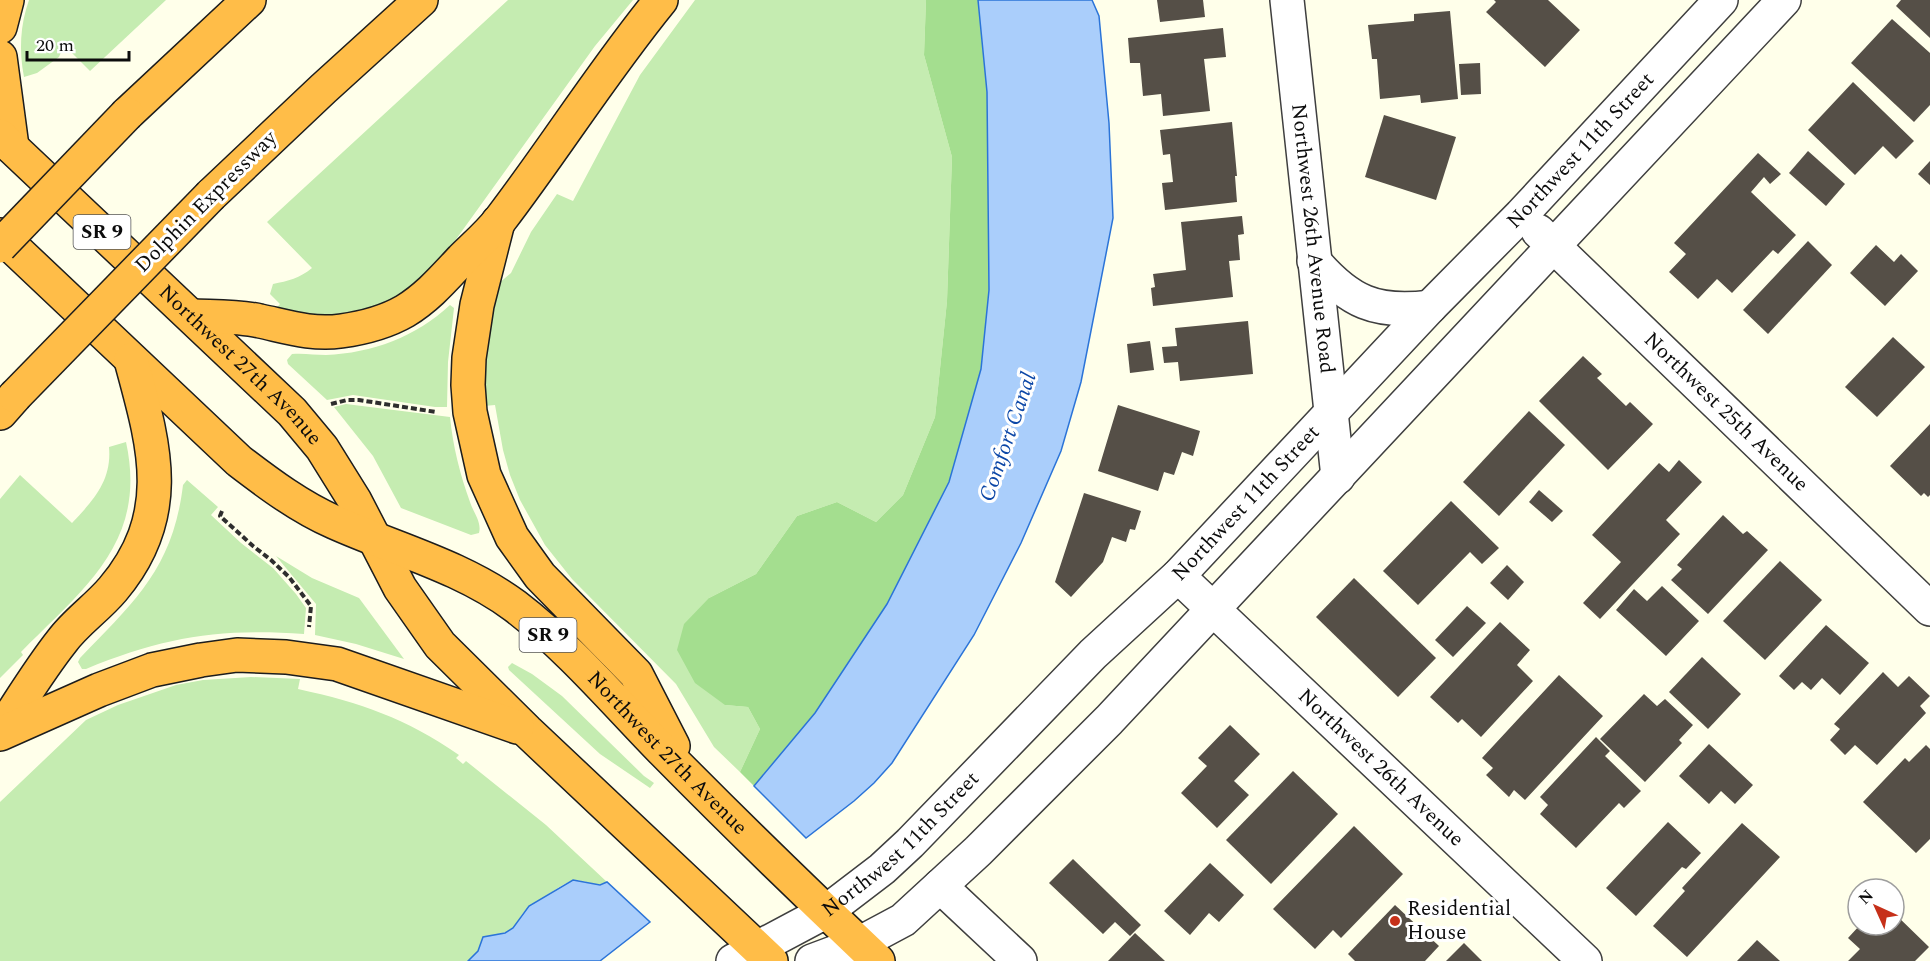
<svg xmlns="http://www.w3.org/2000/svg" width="1930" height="961" font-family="Spectral,serif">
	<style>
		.green { fill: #c5ecb1 }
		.forest { fill: #a4de8f }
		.water { fill: #aacefb; stroke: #2b74d8; stroke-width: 1.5 }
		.building { fill: #554f47 }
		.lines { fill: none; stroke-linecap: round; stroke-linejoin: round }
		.minor-casing { stroke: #3f3f3f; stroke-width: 36 }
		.highway-casing { stroke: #1d1d1d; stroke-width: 36 }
		.path { stroke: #2e2e2e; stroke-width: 4; stroke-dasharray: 6 3; stroke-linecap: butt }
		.minor { stroke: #fff; stroke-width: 33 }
		.highway { stroke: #ffbd48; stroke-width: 33 }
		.highway-bridge-casing { stroke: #1d1d1d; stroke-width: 36; stroke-linecap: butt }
		.highway-bridge { stroke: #ffbd48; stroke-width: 33 }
		.poi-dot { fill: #c63019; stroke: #fff; stroke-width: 2 }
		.labels { text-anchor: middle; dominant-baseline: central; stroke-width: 6; stroke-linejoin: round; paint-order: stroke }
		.shield { fill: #fff; stroke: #555; stroke-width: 1.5 }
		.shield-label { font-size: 20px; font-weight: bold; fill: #0c0c0c }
		.street-label { font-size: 21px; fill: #0c0c0c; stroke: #fff }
		.poi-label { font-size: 21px; fill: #0c0c0c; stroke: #fff; text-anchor: start }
		.water-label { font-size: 22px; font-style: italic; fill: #0c47a7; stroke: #fff }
	</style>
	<rect width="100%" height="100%" fill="#ffffea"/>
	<!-- green -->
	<g class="green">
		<path d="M29 0H166L90 71 64 45 59 57 37 73 24 77C19 51 20 25 29 0Z"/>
		<path d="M508 0H633L595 46 434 270 388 304 327 320 273 312 280 304 270 294 273 284C288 281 300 278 312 268L267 222Z"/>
		<path d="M695 0H926L924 55 952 157 947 301 935 417 903 495 876 522 837 502 797 516 756 574 709 598 725 705 748 707 760 729 740 772 714 747 676 684 572 579 545 545 520 500 510 475 503 450 495 405 484 406 485 348 498 284 511 273 531 232 557 194 573 201 640 75Z"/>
		<path d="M450 305 454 308 448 362 447 407H435L353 395 327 400 288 364 287 360 292 354C304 353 315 355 326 355 372 353 416 337 450 305Z"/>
		<path d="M346 404 450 417C453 447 460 474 470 502 473 512 482 522 479 533L471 535 401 508 373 456 334 407Z"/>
		<path d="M126 442C148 542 84 588 21 652L23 655 0 678V499L20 475 72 523C94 500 112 480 109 447Z"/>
		<path d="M187 480 218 507 211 515 241 543 273 568 296 594 306 608 304 634C220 628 163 637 86 669H82L78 662 80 658C135 601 173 568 183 485Z"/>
		<path d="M276 556 312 578 359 598 404 659 356 644 315 635 316 604Z"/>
		<path d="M512 663 532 674 562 696 644 776 654 783 650 788 600 754 509 670 508 667Z"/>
		<path d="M251 677 300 679 298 689C362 703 405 718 459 755L456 758 463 764 466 761 546 825 607 882C595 889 583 877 571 881 564 883 530 906 524 912 519 917 518 925 510 930 503 934 492 935 483 937L478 951 468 961H0V802L86 720 118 705 176 685 203 680Z"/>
	</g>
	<!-- forest -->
	<path class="forest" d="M926 0H978L987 92 989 290 981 369 949 482 887 604 815 713 754 786 740 772 760 729 748 707 725 705 695 683 677 650 684 624 709 598 756 574 797 516 837 502 876 522 903 495 935 417 947 301 952 157 924 55Z"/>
	<!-- water -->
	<g class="water">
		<path d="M978 0H1092L1099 16 1109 123 1113 218 1081 382 1061 451 1021 543 974 635 892 763 874 783 854 801 806 838 754 786 815 713 887 604 949 482 981 369 989 290 987 92Z"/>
		<path d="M573 880 600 885 607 882 650 922 600 961H468L478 951 483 937 505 933 513 928 529 906Z"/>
	</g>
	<!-- building -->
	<g class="building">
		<path d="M1157 0H1203L1205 17 1160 22Z"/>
		<path d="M1494 0H1548L1580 30 1545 67 1486 12 1496 2Z"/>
		<path d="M1901 0H1930V38L1896 6Z"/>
		<path d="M1450 11 1458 99 1421 103 1420 95 1380 99 1377 59H1372L1368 25 1414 21V14Z"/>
		<path d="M1892 19 1930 53V105L1914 122 1851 63Z"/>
		<path d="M1223 28 1226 57 1204 59 1210 111 1163 116 1161 94 1143 96 1140 63H1130L1128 38Z"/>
		<path d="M1480 63 1481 94 1461 95 1459 64Z"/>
		<path d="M1853 82 1914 141 1896 159 1883 146 1855 175 1808 130Z"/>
		<path d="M1384 115 1456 137 1436 200 1365 177Z"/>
		<path d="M1232 122 1237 176H1235L1237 202 1165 210 1162 183 1173 182 1170 154 1163 155 1160 130Z"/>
		<path d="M1808 151 1845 184 1826 206 1789 173Z"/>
		<path d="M1758 153 1781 174 1770 184 1764 177 1751 192 1796 235 1778 254 1773 250 1732 293 1717 279 1698 299 1669 272 1686 254 1674 243Z"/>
		<path d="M1930 161V185L1918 174Z"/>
		<path d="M1242 216 1244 234 1238 235 1240 260 1229 261 1233 297 1153 306 1151 288 1155 287 1153 274 1186 270 1181 222Z"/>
		<path d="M1808 241 1832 265 1768 334 1743 310Z"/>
		<path d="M1876 245 1894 262 1901 254 1918 271 1885 306 1850 273Z"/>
		<path d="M1248 321 1253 374 1180 381 1178 362 1164 363 1162 347 1177 346 1175 328Z"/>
		<path d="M1893 337 1925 367 1877 417 1845 387Z"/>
		<path d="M1150 341 1154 370 1130 373 1127 344Z"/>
		<path d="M1583 356 1602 374 1597 378 1626 406 1630 402 1653 424 1608 470 1539 401Z"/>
		<path d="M1118 405 1200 431 1193 456 1182 452 1174 475 1164 472 1158 491 1098 471Z"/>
		<path d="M1529 411 1565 445 1499 516 1463 482Z"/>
		<path d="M1930 424V495L1928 497 1924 493 1921 496 1890 466Z"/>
		<path d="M1679 460 1702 482 1666 520 1680 534 1600 619 1583 603 1621 562 1592 535 1659 463 1669 472Z"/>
		<path d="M1539 490 1563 511 1552 522 1529 502Z"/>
		<path d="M1084 493 1141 511 1135 530 1130 529 1126 542 1112 537 1103 562 1071 597 1055 582Z"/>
		<path d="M1451 501 1499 548 1482 564 1470 552 1418 605 1383 571Z"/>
		<path d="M1723 515 1743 534 1747 531 1768 550 1708 614 1671 580 1682 569 1677 565Z"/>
		<path d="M1780 561 1822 600 1765 660 1723 621Z"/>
		<path d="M1507 565 1524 582 1508 600 1490 583Z"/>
		<path d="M1354 578 1436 658 1398 697 1316 617Z"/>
		<path d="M1662 586 1699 621 1666 656 1616 610 1634 589 1647 601Z"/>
		<path d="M1467 606 1486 623 1453 657 1435 640Z"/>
		<path d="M1500 622 1530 650 1517 665 1533 681 1481 737 1462 719 1458 723 1430 697Z"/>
		<path d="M1826 625 1869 663 1840 695 1822 678 1811 690 1802 682 1794 690 1779 676Z"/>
		<path d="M1702 657 1741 694 1708 729 1669 692Z"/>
		<path d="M1883 672 1898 687 1909 676 1930 696 1920 706 1926 713 1877 765 1855 745 1845 755 1830 740 1840 729 1834 724Z"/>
		<path d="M1559 675 1603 716 1525 800 1514 790 1509 797 1486 775 1493 768 1482 758Z"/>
		<path d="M1644 694 1657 706 1665 699 1693 725 1679 740 1682 743 1645 782 1600 739Z"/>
		<path d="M1230 725 1260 754 1234 781 1249 795 1217 828 1181 793 1207 766 1198 758Z"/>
		<path d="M1596 737 1610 751 1605 756 1641 791 1624 808 1619 803 1576 848 1540 814 1548 805 1540 797Z"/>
		<path d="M1709 744 1753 785 1735 804 1721 791 1709 804 1679 776Z"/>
		<path d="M1926 745 1930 749V839L1916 853 1863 802 1905 758 1909 762Z"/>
		<path d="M1293 771 1338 814 1271 884 1226 840Z"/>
		<path d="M1668 822 1701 853 1686 869 1682 867 1636 916 1606 888Z"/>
		<path d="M1742 823 1780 857 1687 957 1653 926 1685 891 1682 888Z"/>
		<path d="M1354 826 1403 874 1341 938 1333 930 1315 949 1273 909Z"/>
		<path d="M1073 859 1141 925 1130 936 1115 922 1103 934 1049 883Z"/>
		<path d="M1210 863 1244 895 1219 922 1209 913 1190 935 1164 911Z"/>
		<path d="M1395 905 1439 946 1425 961H1355L1348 954Z"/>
		<path d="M1894 913 1929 947 1915 961H1848L1860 949 1848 938 1860 925H1894Z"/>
		<path d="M1135 933 1165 961H1108Z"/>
		<path d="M1757 940 1780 961H1737Z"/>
		<path d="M1464 943 1482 961H1446Z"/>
	</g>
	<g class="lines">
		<!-- minor casing -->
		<g class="minor-casing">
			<g id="minor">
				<path id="s1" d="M1287 0 1338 477"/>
				<path id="s2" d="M1538 231 1930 609"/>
				<path d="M1314 261C1349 302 1376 314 1430 307"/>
				<path id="s3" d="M1178 576 1585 961"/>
				<path d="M940 886 1020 961"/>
				<path id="s4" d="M733 961 827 911 882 869 910 843 1093 654 1178 576 1430 307 1521 215 1721 0"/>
				<path d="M812 961 860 943 903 920 978 851 1109 720 1784 0"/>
			</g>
		</g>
		<!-- highway casing -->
		<g class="highway-casing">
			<g id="highway">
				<path d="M0 27 7 0"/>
				<path d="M0 57 12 147"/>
				<path d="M127 114 249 0"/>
				<path id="s5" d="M0 136 292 412 322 448 355 501 400 588 440 645 527 731 771 961"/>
				<path d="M211 195 323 89 421 0"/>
				<path d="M498 222 477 305 469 358 468 385 470 412 484 475 512 537 540 576 636 674 673 746"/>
				<path id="s6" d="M0 235 239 461C269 484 300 507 334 522 394 549 461 566 515 606 570 648 616 703 664 752 734 823 806 893 878 961"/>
				<path d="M192 316C214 317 239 316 260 321 288 327 312 335 341 331 363 328 386 322 405 311 428 297 444 278 462 259 475 246 489 234 500 220 555 148 603 71 661 0"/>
				<path d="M0 413 15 396"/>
				<path d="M0 732C20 702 39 670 62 641 76 622 97 608 113 589 176 514 154 445 131 360"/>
				<path d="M0 734 99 690 152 670 201 660 237 655 286 657 337 664 517 727"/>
			</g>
		</g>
		<!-- path -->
		<g class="path">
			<path d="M331 404 347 400H359L436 412"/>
			<path d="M222 511 220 516 253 546 271 560 289 577 311 606 309 627"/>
		</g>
		<!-- minor -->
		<use href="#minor" class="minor"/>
		<!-- highway -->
		<use href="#highway" class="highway"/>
		<!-- highway-bridge casing -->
		<g class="highway-bridge-casing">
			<g id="highway-bridge">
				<path d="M0 246 127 114"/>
				<path d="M15 396 211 195"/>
			</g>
		</g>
		<!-- highway-bridge -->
		<use href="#highway-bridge" class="highway-bridge"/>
	</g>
	<!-- markers -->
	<circle class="poi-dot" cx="1395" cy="921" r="6"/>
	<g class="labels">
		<!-- shield labels -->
		<g class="shield">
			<rect x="73.5" y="215" width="57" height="34" rx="4.5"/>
			<rect x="519.5" y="618" width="57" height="34" rx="4.5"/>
		</g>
		<g class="shield-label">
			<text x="102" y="232">SR 9</text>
			<text x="548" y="635">SR 9</text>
		</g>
		<!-- street labels -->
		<g class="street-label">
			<text stroke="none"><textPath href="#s4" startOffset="1178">Northwest 11th Street</textPath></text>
			<text transform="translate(206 202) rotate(-45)">Dolphin Expressway</text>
			<text stroke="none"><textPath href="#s1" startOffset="240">Northwest 26th Avenue Road</textPath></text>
			<text stroke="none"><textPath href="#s5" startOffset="332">Northwest 27th Avenue</textPath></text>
			<text stroke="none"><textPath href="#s2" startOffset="261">Northwest 25th Avenue</textPath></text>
			<text stroke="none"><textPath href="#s4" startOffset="692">Northwest 11th Street</textPath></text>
			<text stroke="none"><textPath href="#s6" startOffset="854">Northwest 27th Avenue</textPath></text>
			<text stroke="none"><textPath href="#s3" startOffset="279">Northwest 26th Avenue</textPath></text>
			<text stroke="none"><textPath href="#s4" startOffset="206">Northwest 11th Street</textPath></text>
		</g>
		<!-- poi labels -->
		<g class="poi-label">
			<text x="1407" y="909">Residential<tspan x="1407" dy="24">House</tspan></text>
		</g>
		<!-- water labels -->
		<g class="water-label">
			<text transform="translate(1008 437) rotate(-71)">Comfort Canal</text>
		</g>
	</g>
	<!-- north arrow -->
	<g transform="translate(1876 907) rotate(315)"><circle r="28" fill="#ffffff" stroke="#9e9e9e" stroke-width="1.5"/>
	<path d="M0-4.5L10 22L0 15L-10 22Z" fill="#c63019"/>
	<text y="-9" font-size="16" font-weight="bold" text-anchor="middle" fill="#0c0c0c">N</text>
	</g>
	<!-- scale -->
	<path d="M27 51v9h102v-9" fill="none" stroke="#0c0c0c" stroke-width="3"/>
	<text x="36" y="51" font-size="18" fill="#0c0c0c" stroke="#ffffff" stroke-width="4.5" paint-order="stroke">20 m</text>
</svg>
